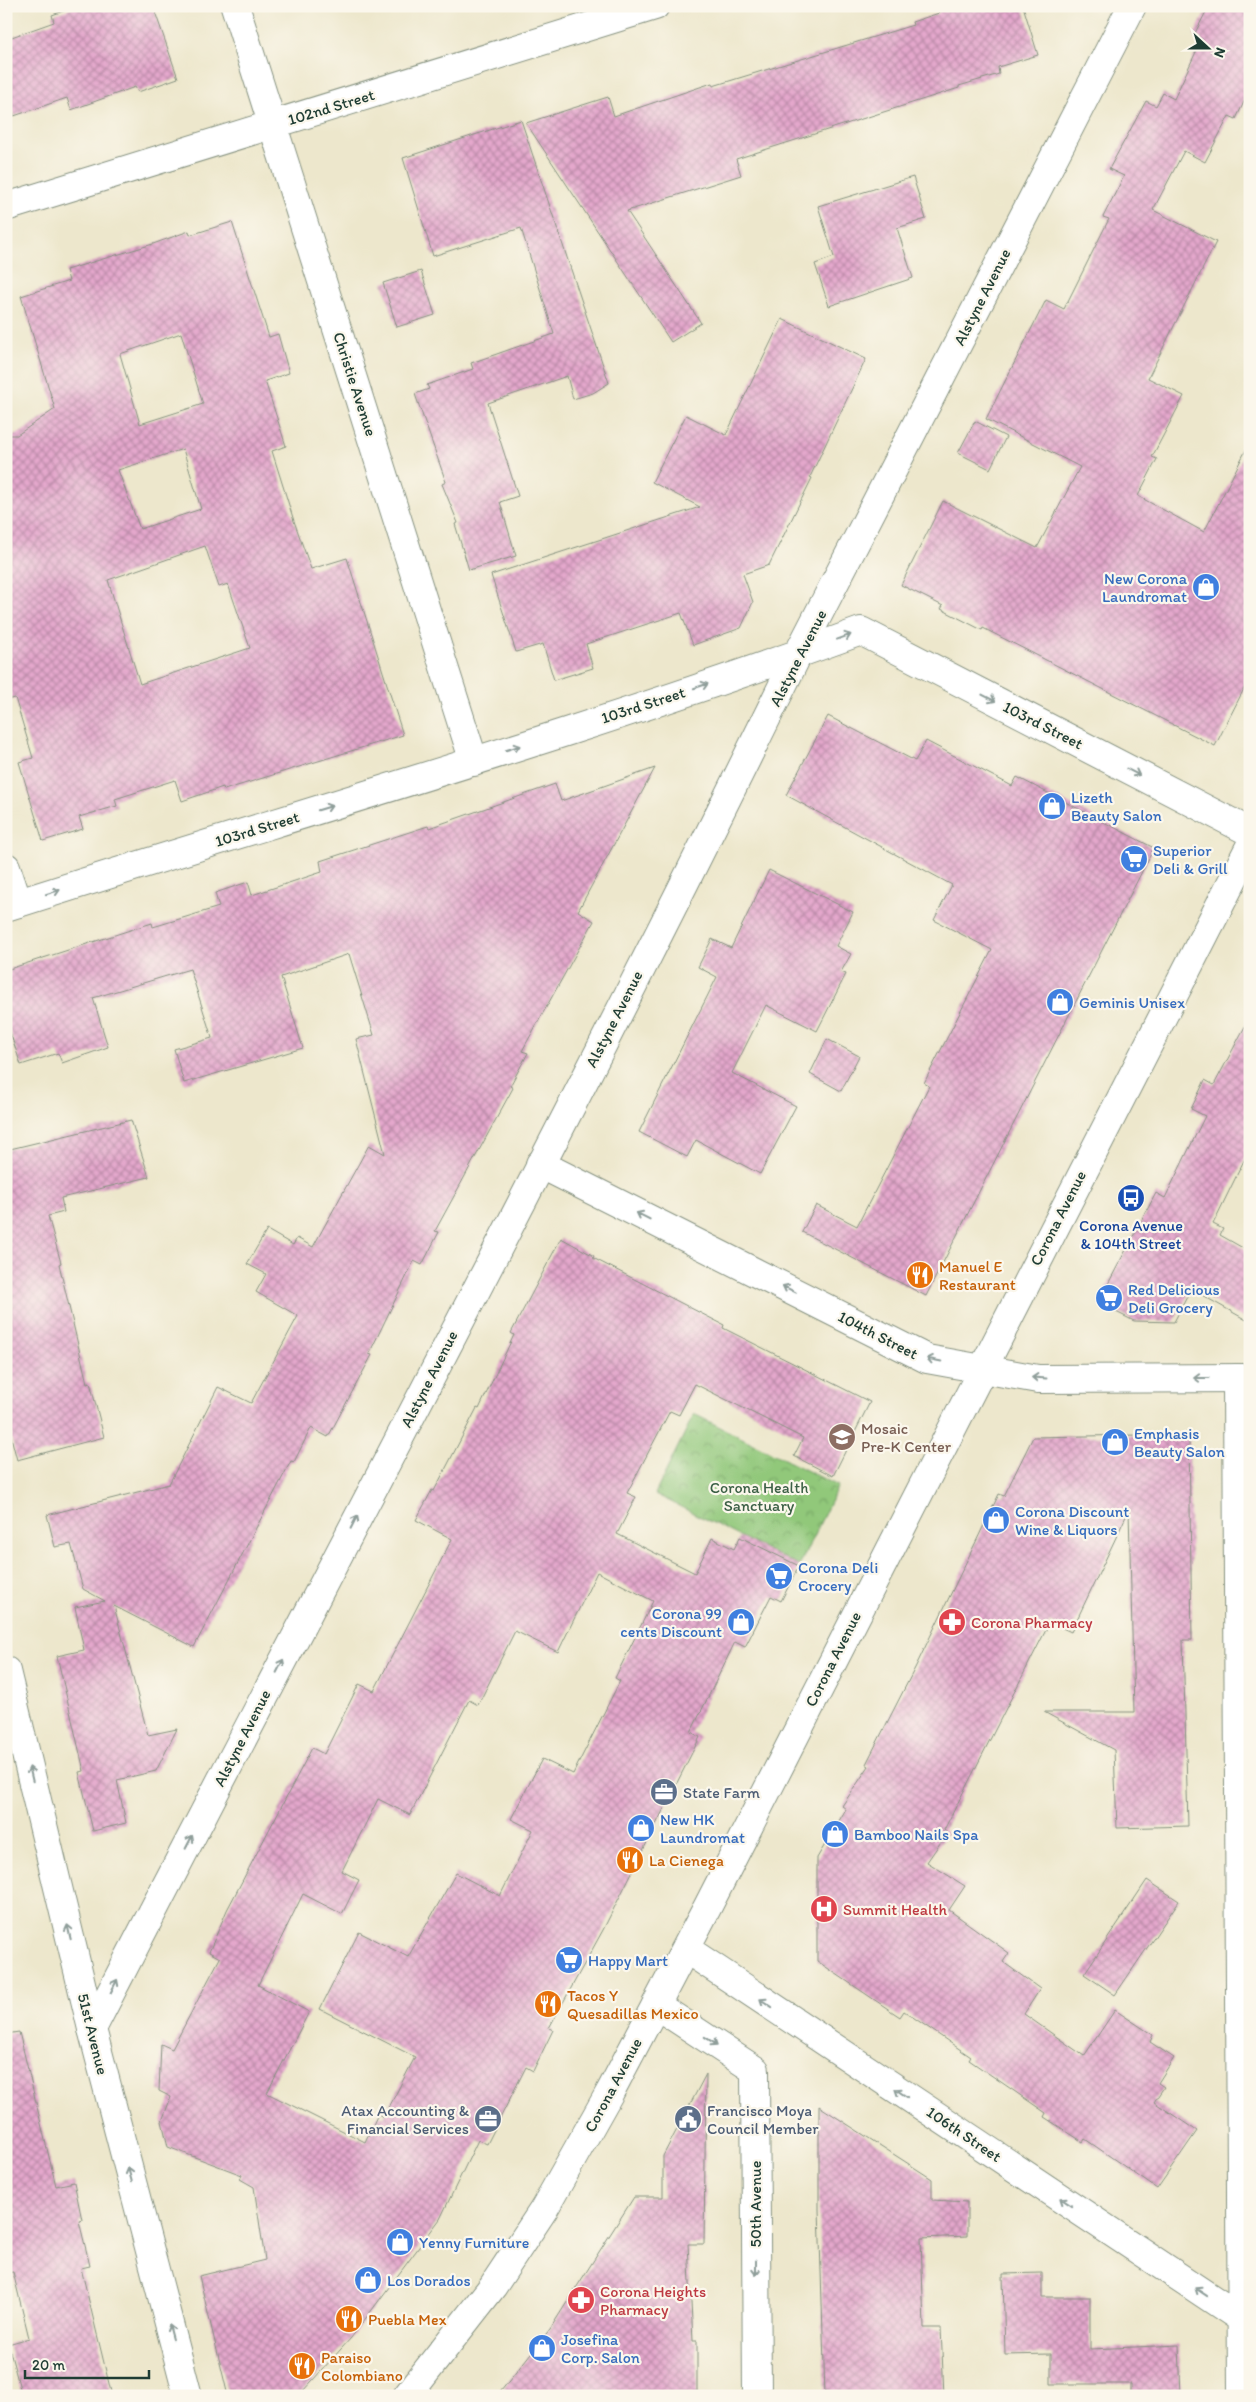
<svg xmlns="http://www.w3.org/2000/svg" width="1256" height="2402" font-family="Itim,sans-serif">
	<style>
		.park { fill: url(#park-crowns); stroke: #588257 }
		.building { fill: url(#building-cross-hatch); fill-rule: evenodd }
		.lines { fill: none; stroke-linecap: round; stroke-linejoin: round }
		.minor-casing { stroke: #869280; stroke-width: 30 }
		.minor { stroke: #fff; stroke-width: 28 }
		.oneway { stroke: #8f9e9a }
		.labels { text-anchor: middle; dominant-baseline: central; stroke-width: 4.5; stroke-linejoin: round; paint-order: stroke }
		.street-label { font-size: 16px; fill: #1f3d34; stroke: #fbf7ec }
		.shop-label { font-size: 16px; fill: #366cbe; stroke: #fbf7ec; text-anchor: start }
		.transit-label { font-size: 16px; fill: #164399; stroke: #fbf7ec }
		.food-label { font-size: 16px; fill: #c56008; stroke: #fbf7ec; text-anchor: start }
		.education-label { font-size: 16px; fill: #785e54; stroke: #fbf7ec; text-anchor: start }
		.park-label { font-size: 16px; fill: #3c6046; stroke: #fbf7ec }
		.health-label { font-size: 16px; fill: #be3a42; stroke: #fbf7ec; text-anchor: start }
		.service-label { font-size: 16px; fill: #4e5e75; stroke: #fbf7ec; text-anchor: start }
	</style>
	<defs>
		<pattern id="park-crowns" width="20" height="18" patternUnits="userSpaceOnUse" patternTransform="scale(1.25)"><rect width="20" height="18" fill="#91c87a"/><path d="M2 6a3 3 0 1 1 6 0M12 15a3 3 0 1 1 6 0" fill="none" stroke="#76a465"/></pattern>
		<pattern id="building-cross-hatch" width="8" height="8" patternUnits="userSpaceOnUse" patternTransform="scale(1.25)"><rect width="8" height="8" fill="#e4a7cc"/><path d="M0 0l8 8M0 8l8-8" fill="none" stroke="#b889a6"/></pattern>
	</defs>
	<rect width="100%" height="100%" fill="#fbf7ec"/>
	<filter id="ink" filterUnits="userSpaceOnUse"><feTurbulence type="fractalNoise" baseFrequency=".02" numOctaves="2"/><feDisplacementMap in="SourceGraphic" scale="10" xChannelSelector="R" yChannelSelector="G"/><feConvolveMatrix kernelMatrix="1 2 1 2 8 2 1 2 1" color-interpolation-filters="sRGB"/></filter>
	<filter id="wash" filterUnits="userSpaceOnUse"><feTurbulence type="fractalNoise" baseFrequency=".0096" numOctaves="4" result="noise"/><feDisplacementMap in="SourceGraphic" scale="20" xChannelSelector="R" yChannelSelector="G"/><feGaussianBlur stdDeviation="1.12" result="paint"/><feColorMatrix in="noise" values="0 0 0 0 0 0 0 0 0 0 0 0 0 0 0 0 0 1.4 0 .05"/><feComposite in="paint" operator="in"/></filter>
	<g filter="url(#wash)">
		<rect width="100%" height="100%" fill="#ede7cc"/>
		<!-- park -->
		<path class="park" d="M694 1414 838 1486 799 1566 655 1494Z"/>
		<g id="blocks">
			<!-- building -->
			<g class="building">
				<path d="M78 6H153L178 78 138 92 135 87 71 110 67 98 14 116 6 92V39L54 22 52 15Z"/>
				<path d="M938 6H1023L1038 55 998 67 999 74 959 86V88L736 159 741 175 627 211 701 323 671 342 526 123 608 97 614 116 712 83 713 86 913 25 912 22 939 13Z"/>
				<path d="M1209 6H1250V89L1236 119 1229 116 1205 162 1184 151 1153 210 1216 242 1148 378 1184 396 1152 457 1157 459 1138 496 1204 532 1250 442V677L1215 746 983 628 982 630 941 609 943 606 901 585 943 501 1037 548 1080 467 986 419 1046 300 1064 309 1109 219 1103 217 1124 176 1109 169 1146 101 1156 106 1163 93 1174 99 1202 39 1194 35Z"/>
				<path d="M521 120 609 383 593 393 573 399 567 376 488 403 518 496 500 502 516 556 469 570 455 524 458 523 442 484 446 482 415 394 429 389 427 385 473 369 471 363 554 334 521 228 433 256 403 158Z"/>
				<path d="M913 177 926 219 897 228 913 278 829 306 815 264 834 257 818 206Z"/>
				<path d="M232 222 269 337 278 334 289 373 265 381 286 446 272 451 294 521 311 569 347 558 403 735 224 790 223 787 182 801 175 780 115 799 117 806 79 817 83 829 43 841 19 762 33 758 15 698 6 700V435H17L55 409 21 296 69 281 66 270 153 244 189 231 190 235ZM181 333 203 404 140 424 120 354ZM183 449 201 509 140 529 118 470ZM205 546 219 587 228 584 250 648 140 684 108 580Z"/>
				<path d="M421 271 435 315 397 327 383 283Z"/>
				<path d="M782 319 866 359 810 477 812 478 769 565 743 574 753 602 741 628 693 645 681 613 586 644 593 668 554 680 543 644 516 652 491 575 700 507 652 482 686 415 726 435Z"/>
				<path d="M975 421 1006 437 990 469 958 453Z"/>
				<path d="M828 716 915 761 926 741 1012 786 1017 777 1154 848 926 1296 802 1232 816 1205 857 1226 929 1086 924 1083 992 950 934 920 952 885 786 795Z"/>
				<path d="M655 768 578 911 594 921 522 1051 528 1053 510 1086 513 1088 435 1231 439 1232 422 1265 414 1261 369 1354 372 1355 328 1437 311 1428 294 1462 291 1461 194 1647 114 1606 148 1735 177 1729 156 1771 117 1780 126 1823 93 1831 79 1772 84 1771 57 1656 84 1650 75 1607 105 1601 83 1589 71 1544 55 1547 47 1515 169 1484 218 1387 251 1403 298 1316 256 1292 266 1274 247 1264 267 1230 293 1245 297 1238 313 1247 369 1145 385 1154 356 1039 374 1035 349 954 281 977 303 1048 184 1083 174 1049 212 1038 190 969 93 998 108 1047 62 1063 58 1053 21 1065 6 1020V970L152 923 153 927 219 907 215 893 248 882 252 895 322 872 320 861 428 826 429 828 555 784 561 801Z"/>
				<path d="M769 870 853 912 836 946 851 954 841 972 846 974 817 1031 766 1005 732 1073 796 1106 760 1174 696 1140 687 1157 639 1132 717 977 698 967 712 939 731 948Z"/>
				<path d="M1250 1017V1148L1213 1224 1223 1229 1220 1235 1250 1252V1322L1191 1289 1174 1322 1134 1321 1098 1303 1156 1193 1165 1198 1205 1116 1191 1109 1205 1080 1214 1085Z"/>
				<path d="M827 1039 859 1056 841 1091 810 1074Z"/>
				<path d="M131 1120 149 1177 61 1198 64 1212 48 1216 61 1263 59 1264 87 1383 90 1382 104 1437 17 1460 6 1418V1150Z"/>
				<path d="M561 1238 594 1256 593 1258 724 1325 723 1328 870 1402 833 1476 794 1456 803 1438 695 1384 679 1415 670 1411 627 1493 636 1497 617 1534 695 1573 712 1538 734 1549 740 1537 799 1566 781 1601 771 1596 745 1647 735 1642 691 1732 700 1737 603 1930 549 2028 553 2030 533 2071 526 2067 487 2144 478 2140 440 2219 351 2338 302 2392 287 2396H228L199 2276 265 2260 254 2187 240 2179 242 2175 168 2147 162 2121 171 2097 159 2091 161 2044 172 2049 220 1958 209 1952 227 1910 312 1748 324 1754 359 1684 374 1691 452 1539 416 1520 432 1490 434 1491 477 1408 479 1409 514 1335 511 1333ZM597 1572 653 1601 615 1678 620 1681 573 1774 542 1759 511 1819 533 1830 500 1896 456 1873 408 1957 359 1932 320 2009 415 2057 384 2117 378 2114 365 2142 267 2093 309 2012 258 1985 303 1894 342 1914 359 1880 342 1871 378 1799 410 1815 469 1700 478 1705 515 1631 558 1652Z"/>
				<path d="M1138 1435V1437H1189L1192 1640H1183L1188 1826 1117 1828 1114 1750 1044 1712H1134L1129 1510 1071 1632 1050 1622 944 1830 947 1833 927 1862 965 1886 949 1910 1009 1953 1003 1962 1040 1989 1024 2014 1084 2056 1115 2010 1153 2035 1150 2042 1174 2058 1158 2083 1164 2087 1154 2102 1197 2131 1157 2189 1085 2139 1083 2142 1044 2117 1046 2113 969 2060 971 2057 904 2011 900 2017 817 1961V1858L846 1809 842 1806 869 1766 866 1764 916 1666 999 1494 1004 1496 1033 1437Z"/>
				<path d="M1147 1880 1179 1901 1115 1995 1084 1974Z"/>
				<path d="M19 2032 56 2186 74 2182 82 2220 79 2221 90 2266 81 2268 112 2396H22L8 2344 29 2338 13 2272 6 2273V2034Z"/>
				<path d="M706 2074 704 2244H688L693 2341H697V2396H497L550 2329 634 2197H663V2156Z"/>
				<path d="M819 2106 932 2179V2200L967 2202V2236L921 2238 924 2328H941L944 2396H825L819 2209Z"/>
				<path d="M1042 2273V2297H1090V2349L1179 2345 1181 2396H1131V2384H1051V2354L1005 2355 1003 2274Z"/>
			</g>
		</g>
	</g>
	<g filter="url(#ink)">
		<use href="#blocks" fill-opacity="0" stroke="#869280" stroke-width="1"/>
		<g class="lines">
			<!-- minor casing -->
			<g class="minor-casing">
				<g id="minor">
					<path d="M235 6 474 762"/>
					<path d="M6 207 655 6"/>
					<path d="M6 867 18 903"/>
					<path d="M6 907C291 816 580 734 861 631L1250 832"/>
					<path d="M540 1164 927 1359 1038 1379 1250 1378"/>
					<path d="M1237 1378 1242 2396"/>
					<path d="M6 1671 92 2029 188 2396"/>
					<path d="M686 1949 1242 2319"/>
					<path d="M656 2005 755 2070 757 2396"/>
					<path d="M92 2029C328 1571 572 1117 798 654L1132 6"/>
					<path d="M407 2396 493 2286 544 2209 610 2092 708 1906 1250 846"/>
				</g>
			</g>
			<!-- minor -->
			<use href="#minor" class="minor"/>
		</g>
		<!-- one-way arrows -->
		<defs><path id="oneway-shaft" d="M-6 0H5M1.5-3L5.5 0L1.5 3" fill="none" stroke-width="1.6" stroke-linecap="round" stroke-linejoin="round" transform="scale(1.25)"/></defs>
		<g class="oneway">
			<use href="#oneway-shaft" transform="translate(844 637) rotate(-20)"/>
			<use href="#oneway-shaft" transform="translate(701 686) rotate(-18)"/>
			<use href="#oneway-shaft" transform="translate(989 698) rotate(27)"/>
			<use href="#oneway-shaft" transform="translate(513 748) rotate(-18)"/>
			<use href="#oneway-shaft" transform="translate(1133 772) rotate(27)"/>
			<use href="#oneway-shaft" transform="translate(325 808) rotate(-17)"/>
			<use href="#oneway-shaft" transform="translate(53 892) rotate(-17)"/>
			<use href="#oneway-shaft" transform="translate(643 1216) rotate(-153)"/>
			<use href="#oneway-shaft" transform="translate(789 1289) rotate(-153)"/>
			<use href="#oneway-shaft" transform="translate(934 1360) rotate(-169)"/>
			<use href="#oneway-shaft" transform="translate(1039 1378) rotate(-176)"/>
			<use href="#oneway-shaft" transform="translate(1201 1378) rotate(-180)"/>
			<use href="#oneway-shaft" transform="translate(354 1522) rotate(-63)"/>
			<use href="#oneway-shaft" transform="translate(280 1666) rotate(-63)"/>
			<use href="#oneway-shaft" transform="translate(31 1774) rotate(-103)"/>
			<use href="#oneway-shaft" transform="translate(189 1842) rotate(-63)"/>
			<use href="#oneway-shaft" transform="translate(69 1932) rotate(-103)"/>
			<use href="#oneway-shaft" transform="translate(114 1986) rotate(-63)"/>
			<use href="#oneway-shaft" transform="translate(766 2003) rotate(-146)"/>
			<use href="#oneway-shaft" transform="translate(711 2041) rotate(33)"/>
			<use href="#oneway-shaft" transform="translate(901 2093) rotate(-146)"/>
			<use href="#oneway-shaft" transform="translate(130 2175) rotate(-105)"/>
			<use href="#oneway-shaft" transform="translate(1066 2202) rotate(-146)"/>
			<use href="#oneway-shaft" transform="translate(756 2268) rotate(90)"/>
			<use href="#oneway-shaft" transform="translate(1201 2292) rotate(-146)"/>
			<use href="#oneway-shaft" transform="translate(171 2332) rotate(-105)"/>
		</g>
	</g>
	<!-- icons -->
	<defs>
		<g id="shop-disc" transform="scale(1.4375)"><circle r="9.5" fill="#3f7fe0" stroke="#fbf7ec"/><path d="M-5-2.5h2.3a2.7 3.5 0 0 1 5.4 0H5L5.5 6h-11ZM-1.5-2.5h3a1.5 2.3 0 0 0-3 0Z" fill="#fff"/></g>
		<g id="supermarket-disc" transform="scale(1.4375)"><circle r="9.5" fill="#3f7fe0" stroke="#fbf7ec"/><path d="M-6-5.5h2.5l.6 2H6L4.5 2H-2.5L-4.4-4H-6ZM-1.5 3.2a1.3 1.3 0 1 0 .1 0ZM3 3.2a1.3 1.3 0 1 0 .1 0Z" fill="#fff"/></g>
		<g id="bus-disc" transform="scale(1.4375)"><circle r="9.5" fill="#1a4fb4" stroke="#fbf7ec"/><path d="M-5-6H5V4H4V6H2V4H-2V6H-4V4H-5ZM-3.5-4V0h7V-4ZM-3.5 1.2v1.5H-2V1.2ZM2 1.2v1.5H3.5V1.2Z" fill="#fff"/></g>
		<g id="restaurant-disc" transform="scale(1.4375)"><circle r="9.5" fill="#e8710a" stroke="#fbf7ec"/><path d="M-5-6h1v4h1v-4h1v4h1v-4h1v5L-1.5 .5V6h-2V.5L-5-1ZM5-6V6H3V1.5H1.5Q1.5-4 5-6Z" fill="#fff"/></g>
		<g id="school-disc" transform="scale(1.4375)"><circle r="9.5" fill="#8d6e63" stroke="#fbf7ec"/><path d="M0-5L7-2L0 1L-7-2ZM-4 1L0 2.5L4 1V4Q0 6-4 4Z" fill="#fff"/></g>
		<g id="pharmacy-disc" transform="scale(1.4375)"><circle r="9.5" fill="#e0444e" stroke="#fbf7ec"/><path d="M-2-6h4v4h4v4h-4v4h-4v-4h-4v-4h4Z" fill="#fff"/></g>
		<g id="office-disc" transform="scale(1.4375)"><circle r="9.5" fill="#5c6f8a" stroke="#fbf7ec"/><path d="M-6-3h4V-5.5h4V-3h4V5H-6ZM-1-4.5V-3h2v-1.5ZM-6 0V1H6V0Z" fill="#fff"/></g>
		<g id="hospital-disc" transform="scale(1.4375)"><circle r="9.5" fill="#e0444e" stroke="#fbf7ec"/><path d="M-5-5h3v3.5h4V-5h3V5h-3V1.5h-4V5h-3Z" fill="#fff"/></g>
		<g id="civic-disc" transform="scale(1.4375)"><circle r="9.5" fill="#5c6f8a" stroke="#fbf7ec"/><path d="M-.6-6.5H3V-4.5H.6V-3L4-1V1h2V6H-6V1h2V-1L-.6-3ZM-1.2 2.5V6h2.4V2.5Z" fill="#fff"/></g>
	</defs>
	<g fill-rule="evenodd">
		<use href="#shop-disc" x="1206" y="587"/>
		<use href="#shop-disc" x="1052" y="806"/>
		<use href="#supermarket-disc" x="1134" y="859"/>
		<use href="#shop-disc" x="1060" y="1002"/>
		<use href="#bus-disc" x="1131" y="1198"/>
		<use href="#restaurant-disc" x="920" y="1275"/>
		<use href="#supermarket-disc" x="1109" y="1298"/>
		<use href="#school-disc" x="842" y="1437"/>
		<use href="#shop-disc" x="1115" y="1442"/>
		<use href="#shop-disc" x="996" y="1520"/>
		<use href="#supermarket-disc" x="779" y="1576"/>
		<use href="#shop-disc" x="741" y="1622"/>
		<use href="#pharmacy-disc" x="952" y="1622"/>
		<use href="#office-disc" x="664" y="1792"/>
		<use href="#shop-disc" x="641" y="1828"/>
		<use href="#shop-disc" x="835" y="1834"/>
		<use href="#restaurant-disc" x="630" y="1860"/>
		<use href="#hospital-disc" x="824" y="1909"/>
		<use href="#supermarket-disc" x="569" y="1960"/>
		<use href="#restaurant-disc" x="548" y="2004"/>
		<use href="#office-disc" x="488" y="2119"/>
		<use href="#civic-disc" x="688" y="2119"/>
		<use href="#shop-disc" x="400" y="2242"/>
		<use href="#shop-disc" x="368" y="2280"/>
		<use href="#pharmacy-disc" x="581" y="2300"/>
		<use href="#restaurant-disc" x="349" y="2319"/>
		<use href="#shop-disc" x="542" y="2348"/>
		<use href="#restaurant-disc" x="302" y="2366"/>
	</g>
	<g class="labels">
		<!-- street labels -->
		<g class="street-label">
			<text transform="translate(331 107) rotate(-17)">102nd Street</text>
			<text transform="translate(982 297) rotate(-63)">Alstyne Avenue</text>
			<text transform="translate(355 384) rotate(72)">Christie Avenue</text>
			<text transform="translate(798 658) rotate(-63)">Alstyne Avenue</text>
			<text transform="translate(643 705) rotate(-18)">103rd Street</text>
			<text transform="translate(1043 725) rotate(27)">103rd Street</text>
			<text transform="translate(257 829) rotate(-17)">103rd Street</text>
			<text transform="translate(614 1019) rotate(-63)">Alstyne Avenue</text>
			<text transform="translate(1058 1218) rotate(-63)">Corona Avenue</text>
			<text transform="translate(878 1335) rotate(27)">104th Street</text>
			<text transform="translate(429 1379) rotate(-63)">Alstyne Avenue</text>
			<text transform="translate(833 1659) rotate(-63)">Corona Avenue</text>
			<text transform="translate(242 1738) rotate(-63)">Alstyne Avenue</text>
			<text transform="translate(93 2034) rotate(76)">51st Avenue</text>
			<text transform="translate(613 2085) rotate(-62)">Corona Avenue</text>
			<text transform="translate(964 2134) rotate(34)">106th Street</text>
			<text transform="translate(755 2204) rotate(-90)">50th Avenue</text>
		</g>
		<!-- shop labels -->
		<g class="shop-label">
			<text x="1187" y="578" text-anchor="end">New Corona<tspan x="1187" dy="18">Laundromat</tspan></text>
			<text x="1071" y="797">Lizeth<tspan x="1071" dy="18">Beauty Salon</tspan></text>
			<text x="1153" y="850">Superior<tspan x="1153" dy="18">Deli &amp; Grill</tspan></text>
			<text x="1079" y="1002">Geminis Unisex</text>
			<text x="1128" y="1289">Red Delicious<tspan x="1128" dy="18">Deli Grocery</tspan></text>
			<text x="1134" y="1433">Emphasis<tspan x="1134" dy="18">Beauty Salon</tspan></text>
			<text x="1015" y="1511">Corona Discount<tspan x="1015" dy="18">Wine &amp; Liquors</tspan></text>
			<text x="798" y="1567">Corona Deli<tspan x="798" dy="18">Crocery</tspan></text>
			<text x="722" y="1613" text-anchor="end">Corona 99<tspan x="722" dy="18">cents Discount</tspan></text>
			<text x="660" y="1819">New HK<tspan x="660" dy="18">Laundromat</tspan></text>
			<text x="854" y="1834">Bamboo Nails Spa</text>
			<text x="588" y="1960">Happy Mart</text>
			<text x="419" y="2242">Yenny Furniture</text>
			<text x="387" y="2280">Los Dorados</text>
			<text x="561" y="2339">Josefina<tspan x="561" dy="18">Corp. Salon</tspan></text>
		</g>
		<!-- transit labels -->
		<g class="transit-label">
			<text x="1131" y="1225">Corona Avenue<tspan x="1131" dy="18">&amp; 104th Street</tspan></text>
		</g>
		<!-- food labels -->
		<g class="food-label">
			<text x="939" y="1266">Manuel E<tspan x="939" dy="18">Restaurant</tspan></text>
			<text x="649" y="1860">La Cienega</text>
			<text x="567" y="1995">Tacos Y<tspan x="567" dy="18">Quesadillas Mexico</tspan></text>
			<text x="368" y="2319">Puebla Mex</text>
			<text x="321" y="2357">Paraiso<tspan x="321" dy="18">Colombiano</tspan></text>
		</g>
		<!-- education labels -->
		<g class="education-label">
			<text x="861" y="1428">Mosaic<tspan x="861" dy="18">Pre-K Center</tspan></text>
		</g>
		<!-- park labels -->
		<g class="park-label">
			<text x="759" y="1487">Corona Health<tspan x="759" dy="18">Sanctuary</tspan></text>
		</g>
		<!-- health labels -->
		<g class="health-label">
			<text x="971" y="1622">Corona Pharmacy</text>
			<text x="843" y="1909">Summit Health</text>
			<text x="600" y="2291">Corona Heights<tspan x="600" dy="18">Pharmacy</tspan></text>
		</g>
		<!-- service labels -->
		<g class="service-label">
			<text x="683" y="1792">State Farm</text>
			<text x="469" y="2110" text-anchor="end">Atax Accounting &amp;<tspan x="469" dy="18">Financial Services</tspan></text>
			<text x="707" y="2110">Francisco Moya<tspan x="707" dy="18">Council Member</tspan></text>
		</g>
	</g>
	<!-- margin -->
	<rect width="1256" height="2402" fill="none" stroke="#fbf7ec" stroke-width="25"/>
	<!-- north arrow -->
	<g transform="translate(1208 48) rotate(111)" stroke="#fbf7ec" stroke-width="4" paint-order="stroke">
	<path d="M0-4L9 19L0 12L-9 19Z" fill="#1f3d34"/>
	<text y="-8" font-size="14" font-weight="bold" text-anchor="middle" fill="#1f3d34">N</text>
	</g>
	<!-- scale -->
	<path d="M25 2370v8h124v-8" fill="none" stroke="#1f3d34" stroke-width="2.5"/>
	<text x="32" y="2370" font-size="15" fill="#1f3d34" stroke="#fbf7ec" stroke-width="4" paint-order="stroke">20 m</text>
</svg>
